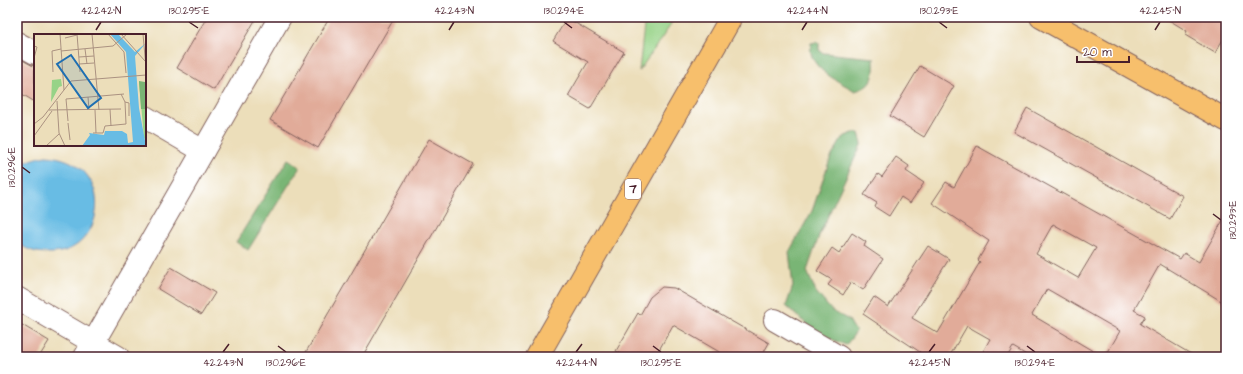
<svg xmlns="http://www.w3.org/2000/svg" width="1243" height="374" font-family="'Architects Daughter',sans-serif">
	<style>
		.green { fill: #97d387; stroke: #707959 }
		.forest { fill: #79b574; stroke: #626a50 }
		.water { fill: #68bce4; stroke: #596e88 }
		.building { fill: #e1ab99; fill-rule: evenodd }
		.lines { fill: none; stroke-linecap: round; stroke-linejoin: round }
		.minor-casing { stroke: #83625d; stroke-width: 24 }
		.major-casing { stroke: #83625d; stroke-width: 24 }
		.highway-casing { stroke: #83625d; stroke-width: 24 }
		.minor { stroke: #fff; stroke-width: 22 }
		.major { stroke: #f7bf6c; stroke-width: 22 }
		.highway { stroke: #f7bf6c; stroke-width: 22 }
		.ticks { fill: none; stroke: #4a1f2b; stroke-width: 1.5 }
		.labels { text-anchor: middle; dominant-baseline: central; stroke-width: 3; stroke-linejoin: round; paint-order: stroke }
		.shield { fill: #fff; stroke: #80626b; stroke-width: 1 }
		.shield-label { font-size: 12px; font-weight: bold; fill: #4a1f2b }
		.inset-road { fill: none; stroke: #ab9281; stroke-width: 1 }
		.view { fill: #1f6fb2; fill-opacity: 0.15; stroke: #1f6fb2; stroke-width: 2 }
		.inset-edge { fill: none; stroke: #4a1f2b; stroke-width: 2 }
		.neatline { fill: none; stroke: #4a1f2b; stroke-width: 1.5 }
		.ticks-label { font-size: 10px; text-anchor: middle; fill: #4a1f2b }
	</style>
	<rect width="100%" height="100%" fill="#fff"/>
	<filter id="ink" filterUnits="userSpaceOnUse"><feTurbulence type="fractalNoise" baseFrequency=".025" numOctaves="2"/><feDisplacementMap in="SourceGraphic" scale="8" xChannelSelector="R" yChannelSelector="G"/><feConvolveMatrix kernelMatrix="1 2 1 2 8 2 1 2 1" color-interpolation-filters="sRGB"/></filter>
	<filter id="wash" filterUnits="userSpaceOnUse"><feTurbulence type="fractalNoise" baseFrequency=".012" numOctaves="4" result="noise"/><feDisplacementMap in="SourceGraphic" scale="16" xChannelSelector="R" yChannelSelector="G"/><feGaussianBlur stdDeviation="0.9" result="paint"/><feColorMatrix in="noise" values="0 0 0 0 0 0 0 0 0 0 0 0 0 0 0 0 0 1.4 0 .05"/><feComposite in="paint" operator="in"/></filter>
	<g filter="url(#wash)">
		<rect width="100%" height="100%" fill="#ecdeba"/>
		<!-- green -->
		<path class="green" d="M645 17H673L670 26 639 71Z"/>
		<!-- forest -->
		<g class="forest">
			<path d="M819 42V50L823 53 874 58C875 76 874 86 855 91 837 80 806 68 811 43Z"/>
			<path d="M853 133H859L862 143 820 233 807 271 816 292 832 311 849 320 856 332 846 345 818 334 786 306 793 286 789 252 812 211 830 159 843 137Z"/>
			<path d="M288 159 300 167 248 250 236 242Z"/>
		</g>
		<!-- water -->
		<path class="water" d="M46 156C119 160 107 256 48 253 36 253 26 250 17 242V168C26 161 35 158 46 156Z"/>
		<g id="blocks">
			<!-- building -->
			<g class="building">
				<path d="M207 17H257L214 90 177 68Z"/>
				<path d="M330 17H395L318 148 270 120Z"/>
				<path d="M1164 17H1226V34L1215 53 1185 35 1187 31Z"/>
				<path d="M567 18 624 52 590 109 568 96 588 62 553 41Z"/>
				<path d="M17 57 35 67V102L17 91Z"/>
				<path d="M920 66 954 86 924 137 890 116Z"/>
				<path d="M1027 108 1183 196 1170 219 1014 132Z"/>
				<path d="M429 139 473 164 362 357H315L306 352Z"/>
				<path d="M977 146 1180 259 1184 253 1199 262 1226 215V304L1160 264 1134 310 1145 316 1140 324 1196 357H1105L1120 331 1047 289 1032 315 1103 357H1030L1013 347 1007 357H980L990 339 967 326 949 357H917L920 352 863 314 874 297 888 307 928 246 949 259 912 318 938 333 980 262 978 260 989 241 932 203 946 182 954 187ZM1053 224 1096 248 1078 278 1036 254Z"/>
				<path d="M896 157 909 166 906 171 924 183 910 203 901 197 889 216 875 207 877 203 864 195 878 174 882 177Z"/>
				<path d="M852 233 866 242 864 246 883 259 863 290 851 282 843 295 828 285 832 280 817 271 832 248 839 253Z"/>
				<path d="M171 267 215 293 201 315 158 289Z"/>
				<path d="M662 287 674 288 769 343 761 357H728L673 325 655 357H627L616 351 638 313 640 315 650 297Z"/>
				<path d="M17 322 49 341 39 357H17Z"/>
			</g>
		</g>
	</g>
	<g filter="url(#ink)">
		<use href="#blocks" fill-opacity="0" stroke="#83625d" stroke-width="1"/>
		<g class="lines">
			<!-- minor casing -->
			<g class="minor-casing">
				<g id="minor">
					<path d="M17 43 35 53"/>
					<path d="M145 117 203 151"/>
					<path d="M17 298 118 357"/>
					<path d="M775 320 839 357"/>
					<path d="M85 357 280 17"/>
				</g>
			</g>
			<!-- major casing -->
			<g class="major-casing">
				<path id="major" d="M1041 17 1226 120"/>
			</g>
			<!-- highway casing -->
			<g class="highway-casing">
				<path id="highway" d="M537 357 729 21V17"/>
			</g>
			<!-- minor -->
			<use href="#minor" class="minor"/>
			<!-- major -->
			<use href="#major" class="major"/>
			<!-- highway -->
			<use href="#highway" class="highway"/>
		</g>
	</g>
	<!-- ticks -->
	<path class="ticks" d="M189 22 198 28M564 22 572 28M939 22 947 28M96 30 101 22M449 30 454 22M802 30 807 22M1155 30 1160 22M22 167 30 173M1213 214 1221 220M278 346 286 352M653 346 661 352M1027 346 1035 352M223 352 229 344M576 352 582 344M929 352 935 344"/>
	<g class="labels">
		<!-- shield labels -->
		<rect class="shield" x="625" y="179" width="16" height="20" rx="3"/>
		<g class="shield-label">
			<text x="633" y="189">7</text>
		</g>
	</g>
	<!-- overview -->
	<g transform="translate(34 34)">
		<rect width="112" height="112" fill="#ecdeba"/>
		<path d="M27 45 28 52 25 53 17 68 18 46ZM105 48H112V106L110 104Z" fill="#97d387"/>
		<path d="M105 47 111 48 112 75H107Z" fill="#79b574"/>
		<path d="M76 0H84L101 18 112 9 101 22 105 74 112 112H48L56 101 55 99 70 101 71 97H88L93 100 94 109 99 108 92 18Z" fill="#68bce4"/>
		<path class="inset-road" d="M26 0 30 56M43 0 46 38M58 0 65 76M74 0 90 18 92 39M87 0 111 27M109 0 112 34M31 4 43 1M0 12 3 13 0 24M51 15 53 30M27 17 79 12 93 0M45 23 60 22M45 30 60 29M19 38 18 17 27 15M87 60 91 68 95 69V82M54 63 55 76M23 67 25 99 31 112M76 75 77 92M15 76 87 75M61 76 62 99M34 87 32 65 90 60M34 89 36 106M0 90 9 83 37 47 112 41M59 99H69L71 92 92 90 91 68M0 102 18 77M12 112 25 100"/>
		<path class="view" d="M37 21 67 64 54 74 23 30Z"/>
		<rect width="112" height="112" class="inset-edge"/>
	</g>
	<!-- margin -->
	<rect width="1243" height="374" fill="none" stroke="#fff" stroke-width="44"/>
	<!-- scale -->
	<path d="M1077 56v6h52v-6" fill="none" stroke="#4a1f2b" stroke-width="2"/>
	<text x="1083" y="56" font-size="12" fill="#4a1f2b" stroke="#ffffff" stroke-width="3" paint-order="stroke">20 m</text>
	<rect x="22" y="22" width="1199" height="330" class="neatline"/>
	<g class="ticks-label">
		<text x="101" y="14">42.242°N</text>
		<text x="189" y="14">130.295°E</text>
		<text x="454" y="14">42.243°N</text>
		<text x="564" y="14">130.294°E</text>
		<text x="807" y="14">42.244°N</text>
		<text x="939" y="14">130.293°E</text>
		<text x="1160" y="14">42.245°N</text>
		<text transform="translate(11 167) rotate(-90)" y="4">130.296°E</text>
		<text transform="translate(1232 220) rotate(-90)" y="4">130.293°E</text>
		<text x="223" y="366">42.243°N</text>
		<text x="286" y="366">130.296°E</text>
		<text x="576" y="366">42.244°N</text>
		<text x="661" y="366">130.295°E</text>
		<text x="929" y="366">42.245°N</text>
		<text x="1035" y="366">130.294°E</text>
	</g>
</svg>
